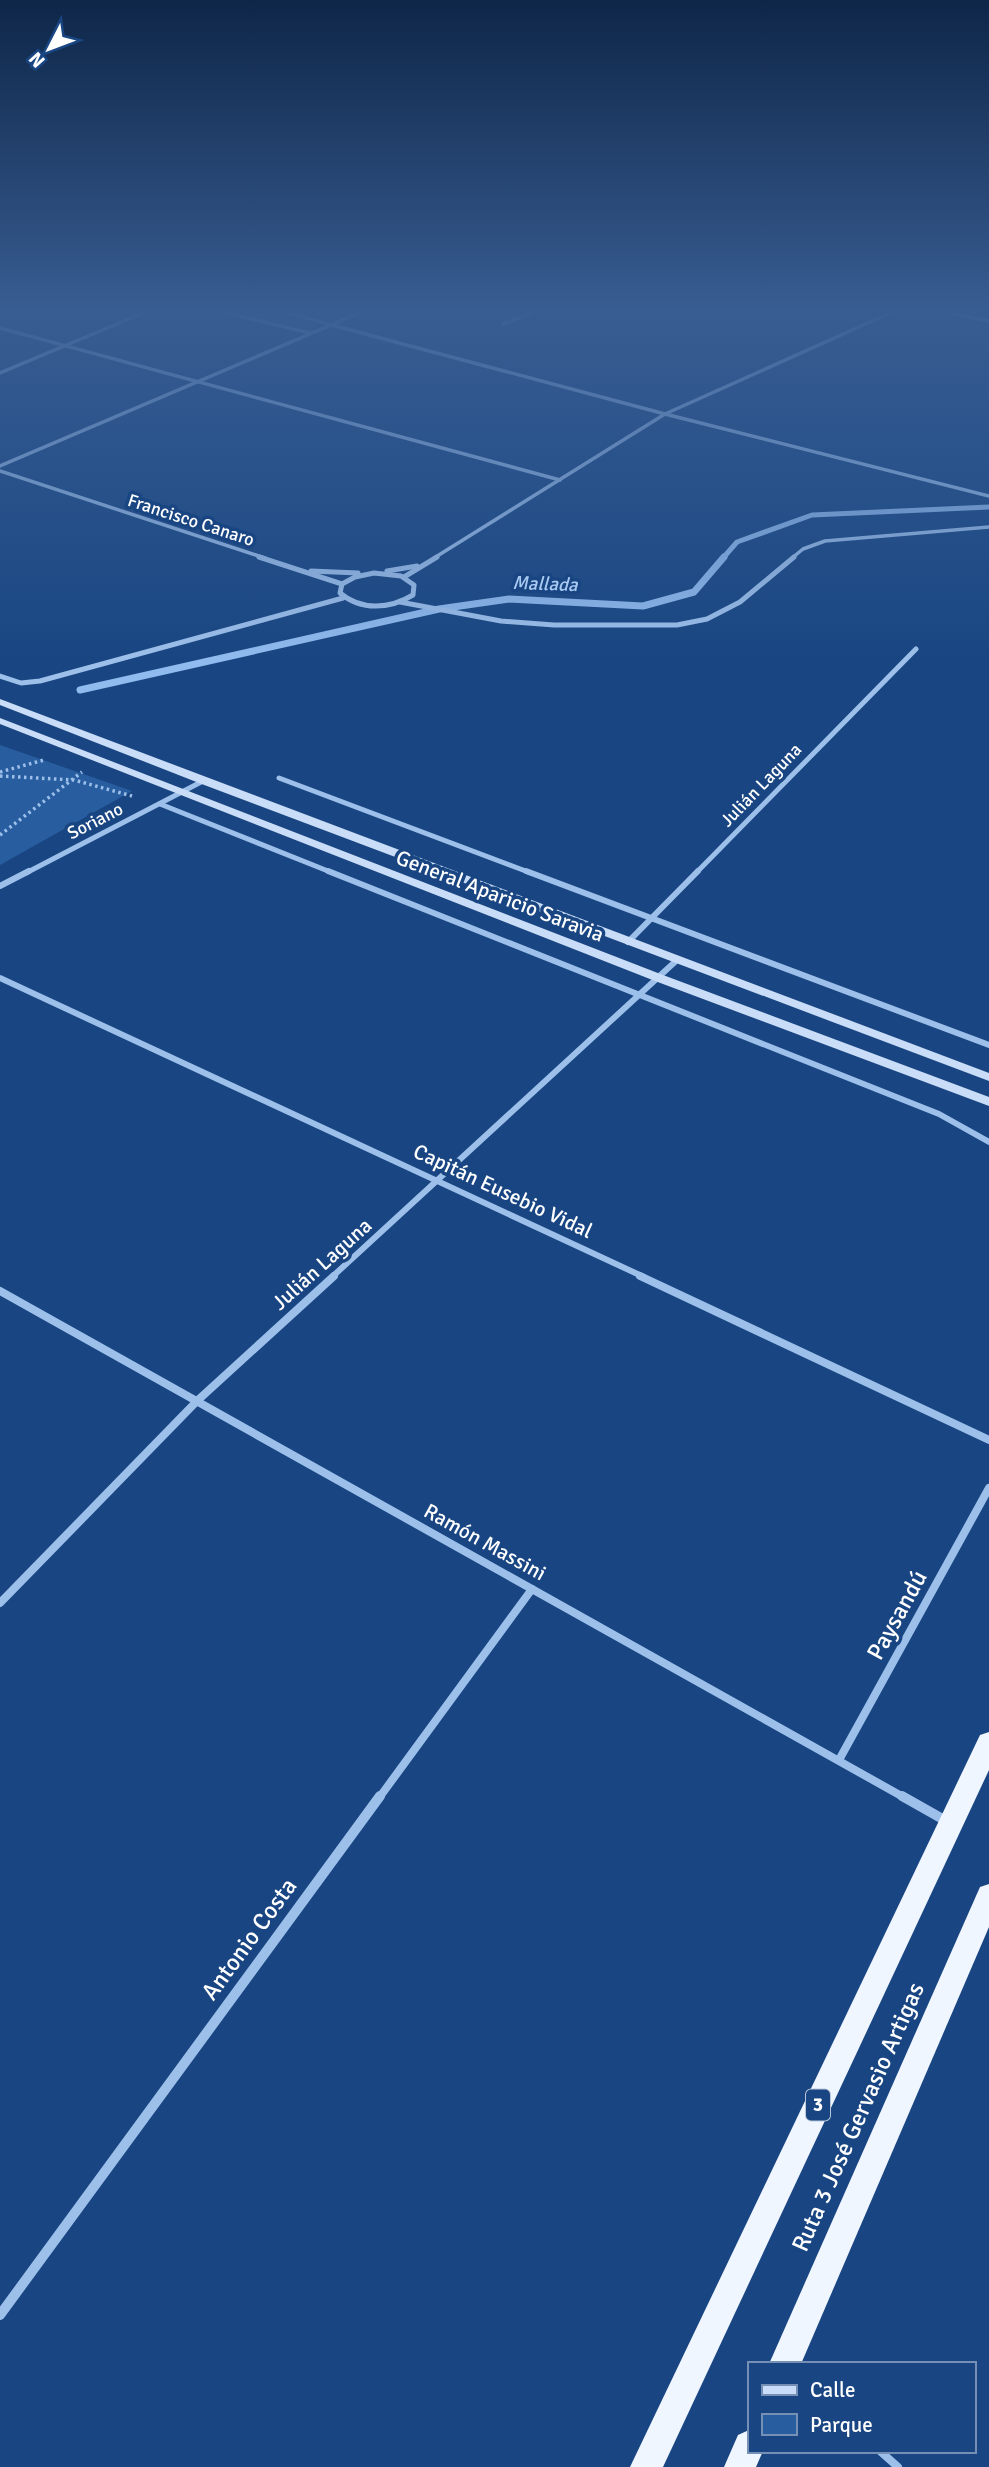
<svg xmlns="http://www.w3.org/2000/svg" width="989" height="2467" font-family="Signika,sans-serif">
	<style>
		.green { fill: #285da0 }
		.lines { fill: none; stroke-linecap: round; stroke-linejoin: round }
		.stream-far1 { stroke: #90bbee; stroke-width: 5 }
		.stream { stroke: #90bbee; stroke-width: 7 }
		.path { stroke: #9dc0eb; stroke-width: 3.5; stroke-dasharray: 2.5 3.5; stroke-linecap: butt }
		.service { stroke: #9dc0eb; stroke-width: 8 }
		.minor-far4 { stroke: #9dc0eb; stroke-width: 3.5 }
		.minor-far3 { stroke: #9dc0eb; stroke-width: 5 }
		.minor-far2 { stroke: #9dc0eb; stroke-width: 6 }
		.minor-far1 { stroke: #9dc0eb; stroke-width: 8 }
		.minor { stroke: #9dc0eb; stroke-width: 10 }
		.secondary { fill: #c9ddf8; fill-rule: evenodd }
		.trunk { fill: #f0f6ff; fill-rule: evenodd }
		.labels { text-anchor: middle; dominant-baseline: central; stroke-width: 7; stroke-linejoin: round; paint-order: stroke }
		.far-street-label { font-size: 18px; fill: #fff; stroke: #194682 }
		.far-water-label { font-size: 19px; font-style: italic; fill: #a9caf3; stroke: #194682 }
		.shield { fill: #194682; stroke: #bac8da; stroke-width: 2 }
		.shield-label { font-size: 19px; font-weight: bold; fill: #fff }
		.street-label { font-size: 21px; fill: #fff; stroke: #194682 }
		.near-street-label { font-size: 24px; fill: #fff; stroke: #194682 }
	</style>
	<rect width="100%" height="100%" fill="#194682"/>
	<!-- green -->
	<g class="green">
		<path d="M238 313H274L318 325 307 330Z"/>
		<path d="M0 745 132 791 0 865Z"/>
	</g>
	<g class="lines">
		<!-- stream-far1 -->
		<path class="stream-far1" d="M723 558 737 542 812 515 989 507"/>
		<!-- stream -->
		<path class="stream" d="M80 690 439 609 509 599 643 606 694 592 724 557"/>
		<!-- path -->
		<g class="path">
			<path d="M0 772 44 760"/>
			<path d="M0 776 74 780 132 796"/>
			<path d="M0 835 82 772"/>
		</g>
		<!-- service -->
		<path class="service" d="M880 2451 898 2467"/>
		<!-- minor-far4 -->
		<g class="minor-far4">
			<path d="M227 313 310 333"/>
			<path d="M287 313 665 414 989 496"/>
			<path d="M951 313 989 321"/>
			<path d="M503 324 531 313"/>
			<path d="M0 328 560 480"/>
			<path d="M0 373 143 313"/>
			<path d="M0 466 359 313"/>
			<path d="M0 471 265 558"/>
			<path d="M434 558 665 414 890 313"/>
			<path d="M792 558 803 549 825 541 989 527"/>
		</g>
		<!-- minor-far3 -->
		<g class="minor-far3">
			<path d="M259 557 342 584"/>
			<path d="M311 571 358 573"/>
			<path d="M387 571 417 566"/>
			<path d="M374 573 401 576 414 585 413 595C390 609 361 611 340 593L342 584 355 577Z"/>
			<path d="M404 577 437 557"/>
			<path d="M400 602 501 621 554 625H677L707 619 740 602 794 557"/>
			<path d="M0 676 21 683 40 681 343 598"/>
			<path d="M279 778 531 873"/>
			<path d="M160 804 333 873"/>
			<path d="M26 873 203 781"/>
			<path d="M696 873 916 649"/>
		</g>
		<!-- minor-far2 -->
		<g class="minor-far2">
			<path d="M328 871 939 1114 989 1142"/>
			<path d="M526 871 989 1045"/>
			<path d="M0 886 29 871"/>
			<path d="M628 942 698 871"/>
			<path d="M0 978 644 1277"/>
			<path d="M332 1277 677 960"/>
		</g>
		<!-- minor-far1 -->
		<g class="minor-far1">
			<path d="M640 1276 989 1440"/>
			<path d="M0 1291 905 1798"/>
			<path d="M0 1603 197 1401 334 1276"/>
			<path d="M839 1760 989 1488"/>
			<path d="M379 1798 532 1589"/>
		</g>
		<!-- minor -->
		<g class="minor">
			<path d="M902 1796 948 1822"/>
			<path d="M0 2315 380 1796"/>
		</g>
		<!-- secondary -->
		<g class="secondary">
			<path d="M0 699 989 1073V1081L199 783 0 705Z"/>
			<path d="M0 718 663 975 989 1097V1106L655 981 0 724Z"/>
		</g>
		<!-- trunk -->
		<g class="trunk">
			<path d="M989 1732V1770L663 2467H630L980 1735Z"/>
			<path d="M989 1884V1927L801 2364H769L980 1887Z"/>
			<path d="M749 2430V2451H763L756 2467H724L738 2435Z"/>
		</g>
	</g>
	<!-- sky -->
	<linearGradient id="sky" x2="0" y2="1"><stop stop-color="#0e2648"/><stop offset="0.47" stop-color="#385d92"/><stop offset="1" stop-color="#385d92" stop-opacity="0"/></linearGradient>
	<rect width="989" height="659" fill="url(#sky)"/>
	<g class="labels">
		<!-- far-street labels -->
		<g class="far-street-label">
			<text transform="translate(191 520) rotate(18)">Francisco Canaro</text>
			<text transform="translate(761 785) rotate(-46)">Julián Laguna</text>
			<text transform="translate(95 821) rotate(-27)">Soriano</text>
		</g>
		<!-- far-water labels -->
		<g class="far-water-label">
			<text transform="translate(545 584) rotate(2)">Mallada</text>
		</g>
		<!-- shield labels -->
		<rect class="shield" x="806" y="2089.5" width="24" height="31" rx="5"/>
		<g class="shield-label">
			<text x="818" y="2105">3</text>
		</g>
		<!-- street labels -->
		<g class="street-label">
			<text transform="translate(500 896) rotate(21)">General Aparicio Saravia</text>
			<text transform="translate(503 1191) rotate(25)">Capitán Eusebio Vidal</text>
			<text transform="translate(322 1264) rotate(-42)">Julián Laguna</text>
			<text transform="translate(485 1542) rotate(29)">Ramón Massini</text>
		</g>
		<!-- near-street labels -->
		<g class="near-street-label">
			<text transform="translate(897 1615) rotate(-61)">Paysandú</text>
			<text transform="translate(249 1939) rotate(-54)">Antonio Costa</text>
			<text transform="translate(858 2117) rotate(-66)">Ruta 3 José Gervasio Artigas</text>
		</g>
	</g>
	<!-- legend -->
	<rect x="748" y="2362" width="228" height="91" fill="#194682" stroke="#7590b4" stroke-width="2"/>
	<rect x="762" y="2385" width="35" height="10" fill="#c9ddf8" stroke="#7590b4" stroke-width="2"/>
	<text x="810" y="2397" font-size="21" fill="#ffffff">Calle</text>
	<rect x="762" y="2414" width="35" height="21" fill="#285da0" stroke="#7590b4" stroke-width="2"/>
	<text x="810" y="2432" font-size="21" fill="#ffffff">Parque</text>
	<!-- north arrow -->
	<g transform="translate(49 49) rotate(228)" stroke="#194682" stroke-width="5" paint-order="stroke">
	<path d="M0-5L12 26L0 18L-12 26Z" fill="#ffffff"/>
	<text y="-10" font-size="19" font-weight="bold" text-anchor="middle" fill="#ffffff">N</text>
	</g>
</svg>
